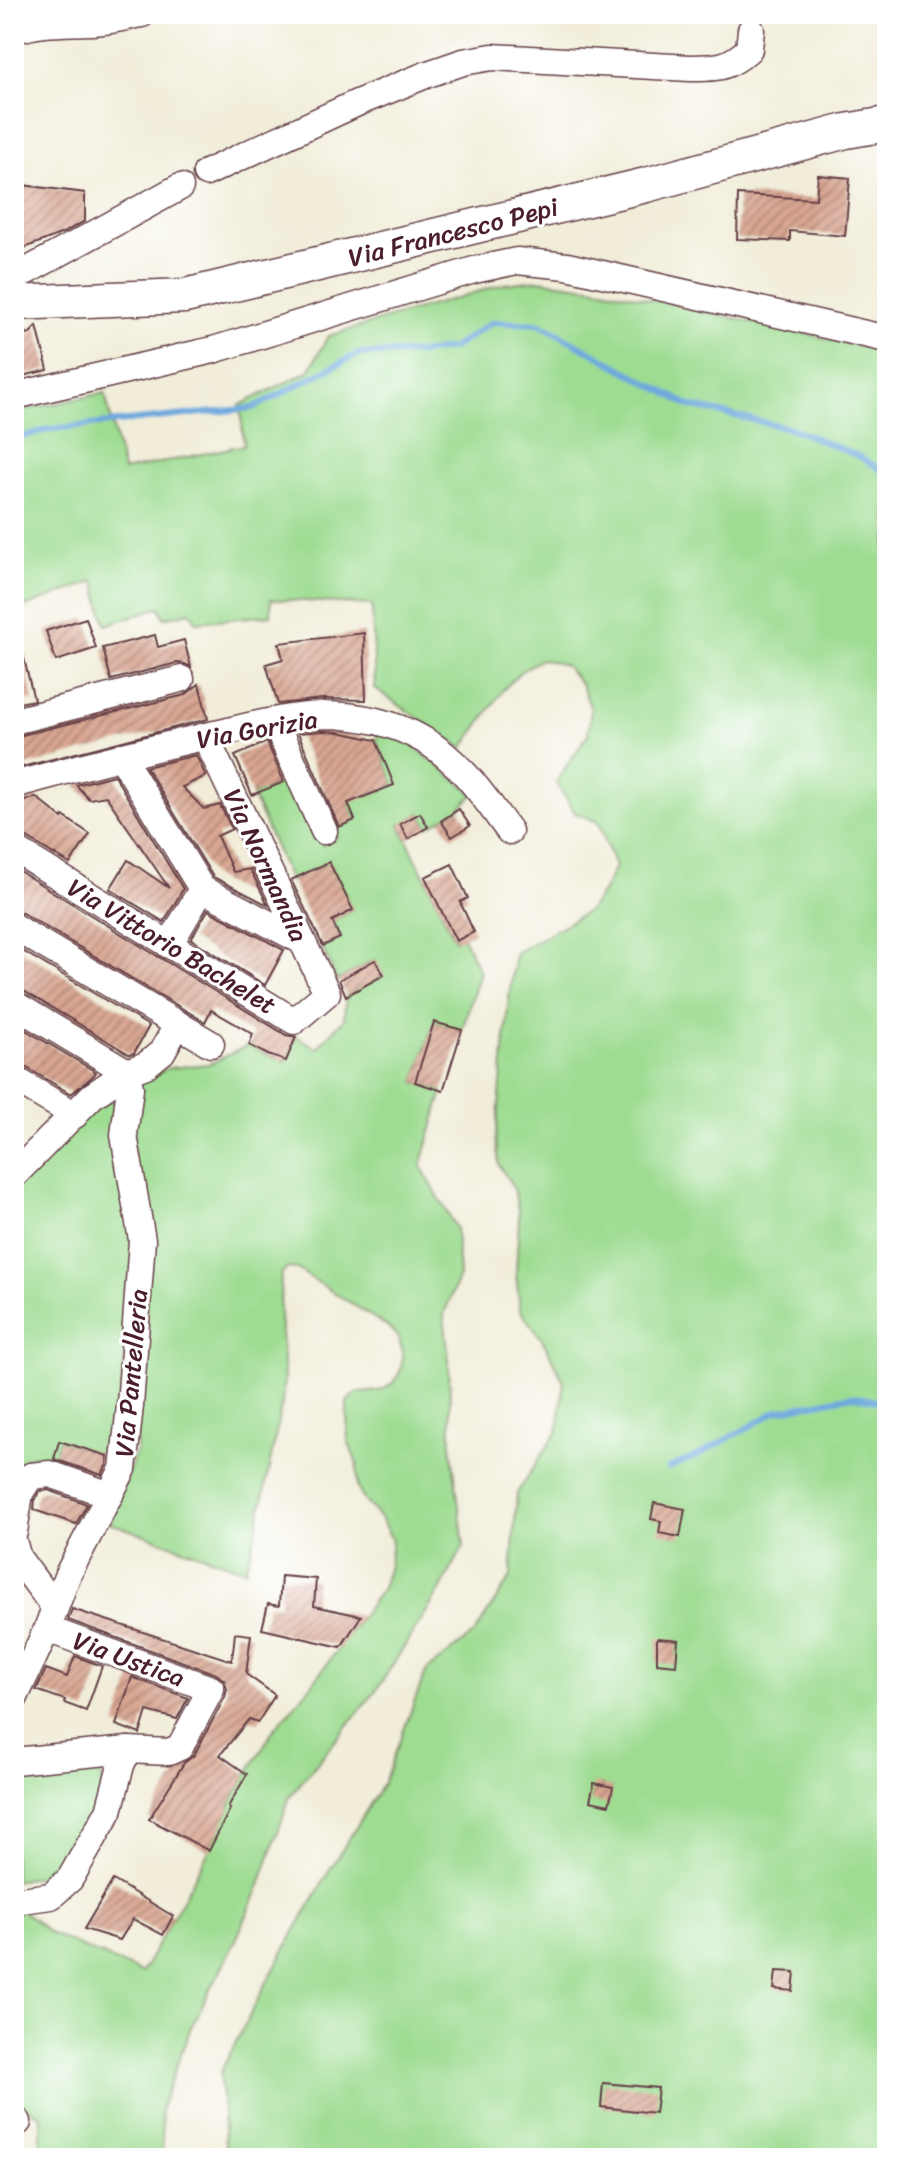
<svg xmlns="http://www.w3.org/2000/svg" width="901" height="2172" font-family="Sriracha,sans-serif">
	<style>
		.grass { fill: #9ddc91; stroke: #747e5e; stroke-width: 2 }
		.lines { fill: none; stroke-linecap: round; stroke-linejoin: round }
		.stream { stroke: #6ea9de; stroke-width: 6 }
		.building { fill: url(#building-hatch) }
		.minor-casing { stroke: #633e45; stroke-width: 29 }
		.major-casing { stroke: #633e45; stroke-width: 37 }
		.minor { stroke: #fff; stroke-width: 26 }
		.major { stroke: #fff; stroke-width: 34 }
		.labels { text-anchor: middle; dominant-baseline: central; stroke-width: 6; stroke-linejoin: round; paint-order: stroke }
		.street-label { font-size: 26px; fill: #4a1f2b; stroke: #fff }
	</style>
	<defs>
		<pattern id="building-hatch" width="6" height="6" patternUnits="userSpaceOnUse" patternTransform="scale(2)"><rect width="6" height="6" fill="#d8a692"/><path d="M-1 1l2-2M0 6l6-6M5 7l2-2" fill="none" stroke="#b18777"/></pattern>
	</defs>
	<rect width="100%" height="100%" fill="#fff"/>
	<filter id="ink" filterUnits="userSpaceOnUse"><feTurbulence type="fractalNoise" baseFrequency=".0125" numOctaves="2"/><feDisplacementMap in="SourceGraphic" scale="16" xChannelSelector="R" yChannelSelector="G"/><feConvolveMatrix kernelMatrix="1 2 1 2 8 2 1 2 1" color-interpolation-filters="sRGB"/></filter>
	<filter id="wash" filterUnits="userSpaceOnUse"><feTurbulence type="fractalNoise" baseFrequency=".006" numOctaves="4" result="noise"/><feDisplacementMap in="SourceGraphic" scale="32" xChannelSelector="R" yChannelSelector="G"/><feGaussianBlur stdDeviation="1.8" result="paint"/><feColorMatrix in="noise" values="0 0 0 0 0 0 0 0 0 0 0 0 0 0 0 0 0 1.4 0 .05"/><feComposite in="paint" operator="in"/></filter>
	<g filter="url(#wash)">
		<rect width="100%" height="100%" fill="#f1edd9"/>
		<!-- grass -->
		<g class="grass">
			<path d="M538 280 603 289 887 352V2158H226L220 2073 267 1982 329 1871 384 1782 426 1671 474 1634 511 1577 517 1493 558 1431 564 1382 542 1339 520 1310 516 1273 519 1216 514 1189 499 1165 496 1140 508 1006 515 953 588 911 603 891 615 867 598 822 575 813 556 782 588 734 591 709 581 684 565 665 541 659 520 672 503 690 463 748 375 689 372 605 271 599V615L197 622 190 612 164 618 160 607 106 625 95 581 14 611V412L105 393 123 471 244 445 240 405 309 371 328 336 504 284Z"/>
			<path d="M380 728 398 734 474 794 459 809 428 827 420 813 400 825 455 940 463 937 480 972 462 1030 434 1022 415 1082 443 1091 421 1166 456 1228 459 1276 444 1314 449 1361 451 1445 464 1546 439 1592 376 1691 290 1796 260 1885 235 1942 191 2027 161 2108 163 2158H41V2115L14 2102V1910H22L51 1934 142 1973 209 1851 236 1793 272 1732 311 1686 382 1588 389 1566 392 1540 380 1518 364 1500 358 1489 357 1464 348 1441 347 1415V1402L355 1393C364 1392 373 1393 381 1390 403 1383 407 1355 397 1336 394 1333 391 1330 388 1327L297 1269 288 1268 281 1274 280 1314 284 1378 282 1402 256 1534 245 1570 110 1523 137 1449 132 1131 137 1081 169 1068 209 1064 249 1045 268 1055 286 1061 296 1036 317 1048 344 1019 346 996 383 976 375 960 337 981 322 947 340 938 332 921 352 910 329 862 290 881 252 795 290 779 322 846 337 838 334 829 355 820 319 733 338 734 364 797 394 785 376 740Z"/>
			<path d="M119 1100 137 1243 113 1458 59 1441 53 1460 33 1455 22 1460 14 1483V1186L93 1104Z"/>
			<path d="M14 1770H98L104 1782 102 1800 62 1872 14 1881Z"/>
		</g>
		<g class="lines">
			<!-- stream -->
			<g class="stream">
				<path d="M14 439 51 429 253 408 358 354 421 353 453 348 492 322 540 324 690 406 793 429 858 456 887 473"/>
				<path d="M669 1468 699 1455 777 1411 852 1396 887 1403"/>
			</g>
		</g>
		<g id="blocks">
			<!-- building -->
			<g class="building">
				<path d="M818 175 850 178 845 236 790 231V241L737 239 738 195 816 199Z"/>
				<path d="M14 184 85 193V221L63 233 14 252Z"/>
				<path d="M14 323H21L28 335 37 326 48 370 14 378Z"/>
				<path d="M86 618 96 648 56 661 46 631Z"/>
				<path d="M364 633 366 700 322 699 278 704 266 664 283 659 279 643Z"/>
				<path d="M155 635 158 647 184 640 191 667 185 664 177 663 111 680 103 648Z"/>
				<path d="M20 642 34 700 14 704V643Z"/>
				<path d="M199 684 208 719 14 769V737L185 695Z"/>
				<path d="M323 731 339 732 376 740 394 785 348 803 355 820 339 827 298 733Z"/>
				<path d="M267 742 284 782 252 795 235 756Z"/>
				<path d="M196 755 206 776 182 787 204 809 220 805 232 829 217 836 233 872 250 869 268 905 213 877 146 767Z"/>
				<path d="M114 775 183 889 164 922 110 889 128 860 169 888 106 796 89 799 76 785Z"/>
				<path d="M36 797 62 818 63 816 90 834 70 864 22 835 14 833V805Z"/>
				<path d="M459 809 470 826 452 837 441 821Z"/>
				<path d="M420 813 428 827 408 839 400 824Z"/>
				<path d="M329 862 353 910 332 921 340 938 323 946 291 880Z"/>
				<path d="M452 864 468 898 460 902 474 932 456 941 425 877Z"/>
				<path d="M14 868 286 1035 296 1037 286 1061 268 1055 249 1045 253 1034 211 1010 205 1022 22 913 14 911Z"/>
				<path d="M208 910 284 950 265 985 191 939Z"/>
				<path d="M14 946 149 1026 134 1053 129 1054 22 990 14 988Z"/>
				<path d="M375 960 384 975 346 996 339 980Z"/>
				<path d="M434 1022 462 1030 443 1091 415 1082Z"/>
				<path d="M14 1023 96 1072 93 1076 71 1094 22 1065 14 1063Z"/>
				<path d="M59 1441 108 1456 107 1464 102 1475 54 1459Z"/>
				<path d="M48 1490 87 1504 76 1524 34 1510 35 1499 40 1491Z"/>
				<path d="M654 1503 685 1509 680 1537 659 1533 661 1521 651 1519Z"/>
				<path d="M281 1576 316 1579 314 1606 361 1616 341 1647 262 1629 268 1604 279 1606Z"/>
				<path d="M72 1609 232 1661 235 1633 251 1635 246 1674 275 1695 258 1722 249 1719 220 1755 247 1774 228 1807 230 1809 209 1851 149 1819 184 1763 194 1755 225 1697 227 1689 224 1680 216 1674 68 1620Z"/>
				<path d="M657 1638 678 1640 676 1665 657 1663Z"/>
				<path d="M75 1656 102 1666 86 1711 64 1703 65 1700 36 1690 46 1669 67 1677Z"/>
				<path d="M132 1677 188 1698 177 1719 147 1711 140 1734 116 1725Z"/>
				<path d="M594 1783 613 1787 609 1805 590 1801Z"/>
				<path d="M113 1880 173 1916 163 1935 133 1919 120 1940 84 1929Z"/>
				<path d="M776 1971 795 1972 793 1991 774 1989Z"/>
				<path d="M603 2083 658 2088 655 2113 601 2107Z"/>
			</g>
		</g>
	</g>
	<g filter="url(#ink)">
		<use href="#blocks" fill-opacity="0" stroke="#633e45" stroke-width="2"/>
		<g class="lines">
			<!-- minor casing -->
			<g class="minor-casing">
				<g id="minor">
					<path d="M14 31C43 20 73 24 103 21 116 20 129 16 142 14"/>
					<path d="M206 173 357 103 428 74 463 62 492 57 690 68C717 68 729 68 749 49L751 30"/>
					<path d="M14 278 180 187"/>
					<path d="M14 396 213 350 474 270 517 261 567 266 887 339"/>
					<path d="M14 721 181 679"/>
					<path d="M275 722 324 831"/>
					<path d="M121 756 202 889 302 941"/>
					<path d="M14 787 21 783C86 765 150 749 215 734 250 726 287 716 323 715 357 715 392 722 422 739 460 760 484 797 509 831"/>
					<path d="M14 849 294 1021 327 993 205 736"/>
					<path d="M14 927 211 1044"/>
					<path d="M169 945 202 889"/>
					<path d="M14 1004 127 1072 130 1088 124 1135 142 1240 130 1406 123 1469 68 1574 47 1629 14 1699"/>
					<path d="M14 1079 75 1115"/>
					<path d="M14 1175 92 1096 127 1072 146 1065 162 1052 178 1024"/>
					<path d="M14 1532 20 1493 31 1476 50 1474 110 1495"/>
					<path d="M14 1544 18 1558 55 1608"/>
					<path d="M14 1761 128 1750"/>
					<path d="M14 1901 51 1896 70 1879 109 1811 121 1765 128 1750 169 1752 180 1747 211 1689 47 1629"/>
					<path d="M14 2122H18"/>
				</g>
			</g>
			<!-- major casing -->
			<g class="major-casing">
				<path id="major" d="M14 303 185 296 646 185 846 131 887 124"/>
			</g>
			<!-- minor -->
			<use href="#minor" class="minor"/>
			<!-- major -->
			<use href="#major" class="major"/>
		</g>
	</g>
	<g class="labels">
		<!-- street labels -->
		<g class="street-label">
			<text transform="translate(453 232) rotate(-14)">Via Francesco Pepi</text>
			<text transform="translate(257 729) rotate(-10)">Via Gorizia</text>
			<text transform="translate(266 865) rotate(65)">Via Normandia</text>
			<text transform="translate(172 946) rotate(31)">Via Vittorio Bachelet</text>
			<text transform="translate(131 1373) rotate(-85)">Via Pantelleria</text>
			<text transform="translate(129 1659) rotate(20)">Via Ustica</text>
		</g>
	</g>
	<!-- margin -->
	<rect width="901" height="2172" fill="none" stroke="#fff" stroke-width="48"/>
</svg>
